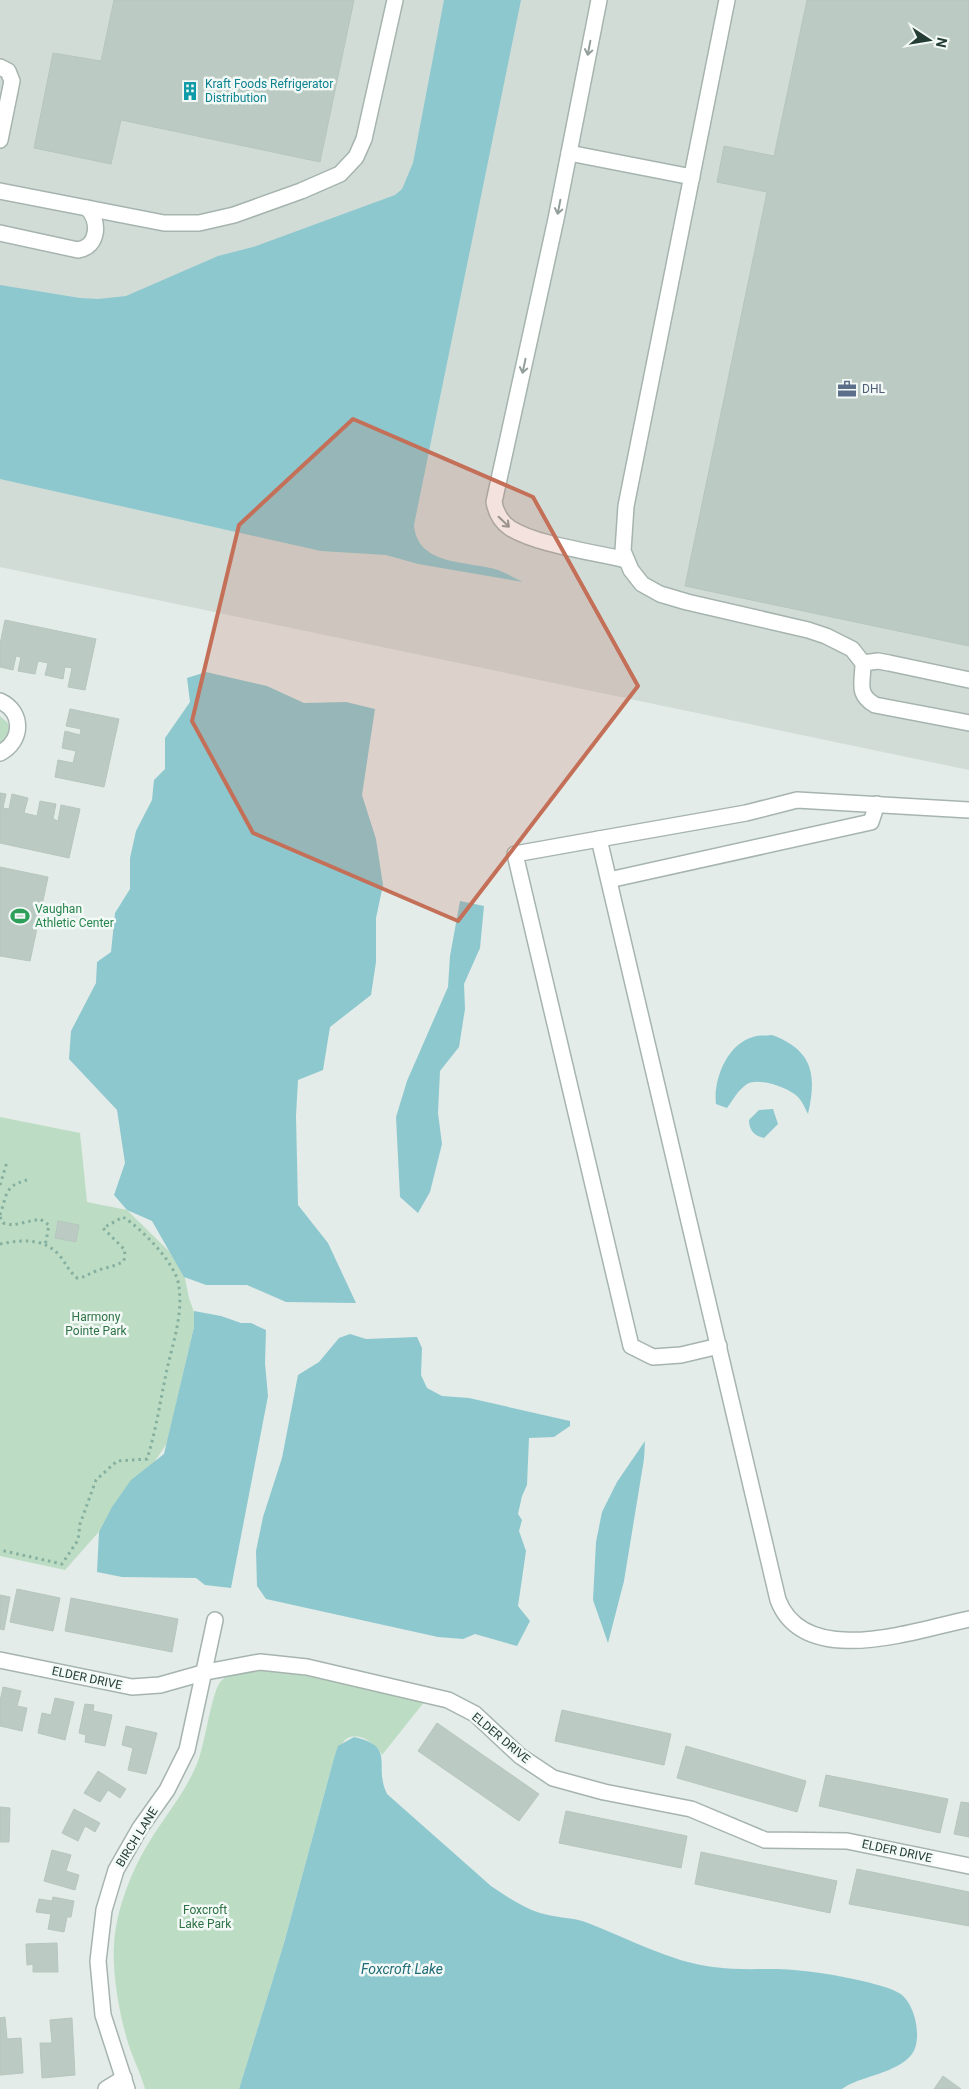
<svg xmlns="http://www.w3.org/2000/svg" width="969" height="2089" font-family="Roboto,sans-serif">
	<style>
		.built { fill: #d1dcd7 }
		.green { fill: #bddcc4 }
		.water { fill: #8dc8cf }
		.building { fill: #bbcac3; stroke: #b6c6be }
		.lines { fill: none; stroke-linecap: round; stroke-linejoin: round }
		.minor-casing { stroke: #a6b4af; stroke-width: 18 }
		.path { stroke: #85af9f; stroke-width: 3; stroke-dasharray: 2.5 4; stroke-linecap: butt }
		.minor { stroke: #fff; stroke-width: 15 }
		.oneway { stroke: #919e9a }
		.marked { fill: #c46f58; fill-opacity: 0.2; stroke: #c46f58; stroke-width: 4; stroke-linejoin: round }
		.labels { text-anchor: middle; dominant-baseline: central; stroke-width: 5; stroke-linejoin: round; paint-order: stroke }
		.culture-label { font-size: 12px; fill: #0d838f; stroke: #f3f9f6; text-anchor: start }
		.service-label { font-size: 12px; fill: #4e5e75; stroke: #f3f9f6; text-anchor: start }
		.leisure-label { font-size: 12px; fill: #27864d; stroke: #f3f9f6; text-anchor: start }
		.park-label { font-size: 12px; fill: #2f7246; stroke: #f3f9f6 }
		.street-label { font-size: 12px; fill: #233d35; stroke: #f3f9f6 }
		.water-label { font-size: 14px; font-style: italic; fill: #206c77; stroke: #f3f9f6 }
	</style>
	<rect width="100%" height="100%" fill="#e3ece8"/>
	<!-- built -->
	<path class="built" d="M0 0H969V770L0 567Z"/>
	<!-- green -->
	<g class="green">
		<path d="M0 716 8 723 10 734 0 746Z"/>
		<path d="M0 1117 80 1133 87 1202 127 1210 182 1264 189 1298 196 1318 167 1443 135 1491 65 1570 0 1556Z"/>
		<path d="M275 1669 425 1701 382 1755C378 1745 357 1729 345 1740 341 1745 337 1752 334 1758L284 1943 239 2089H145C141 2074 134 2061 129 2046 120 2018 112 1975 114 1945 116 1909 132 1869 151 1839 168 1812 187 1790 198 1761 205 1744 212 1690 221 1681 233 1667 258 1670 275 1669Z"/>
	</g>
	<!-- water -->
	<g class="water">
		<path d="M444 0H521L414 525C417 565 465 561 495 569 505 572 514 578 523 582L418 564 386 555 321 551 0 479V285L80 298 98 299 126 296 218 256 253 247 395 195 402 189 413 163Z"/>
		<path d="M206 672 267 686 304 703 346 702 375 709 362 795 376 839 383 885 376 918V962L371 995 330 1027 323 1070 298 1080 296 1116 298 1205 328 1243 356 1303 286 1302 247 1285H206L184 1277 152 1221 127 1210 114 1195 125 1163 117 1110 69 1059 71 1031 96 983 97 962 111 952 115 913 130 889V858L136 831 152 800 154 780 165 769V738L190 702 187 678Z"/>
		<path d="M460 901 484 906 480 948 464 984 465 1009 459 1047 440 1071 438 1113 442 1144 430 1192 418 1213 400 1197 396 1117 407 1081 448 987 450 956Z"/>
		<path d="M772 1035C813 1050 817 1075 808 1114 805 1108 802 1101 798 1097 789 1088 759 1077 747 1084 738 1090 733 1100 727 1108L716 1104C713 1080 727 1044 753 1037 758 1035 766 1036 772 1035Z"/>
		<path d="M773 1109 778 1124 764 1138C754 1136 749 1130 749 1120L759 1110Z"/>
		<path d="M194 1311 221 1316 241 1323H251L266 1330 265 1363 268 1396 231 1588 205 1585 196 1578 122 1577 97 1572 99 1532 112 1507 131 1480 164 1454 194 1327Z"/>
		<path d="M350 1334 366 1339 417 1337 422 1348 421 1375 427 1388 442 1396 469 1398 570 1421V1426L554 1437 529 1438 527 1485 522 1496 518 1514 522 1520 519 1531 526 1551 518 1606 530 1621 517 1646 475 1634 463 1639 438 1637 266 1599 257 1586 256 1551 263 1517 282 1458 298 1375 319 1362 339 1338Z"/>
		<path d="M645 1441 644 1459 624 1581 608 1643 593 1600 596 1542 602 1512 617 1482Z"/>
		<path d="M354 1737C397 1746 373 1766 387 1794L491 1886C506 1896 522 1907 540 1913 555 1918 573 1917 588 1923 627 1938 671 1962 713 1967 734 1970 755 1969 777 1969 807 1970 837 1975 867 1982 877 1985 889 1987 899 1993 915 2002 923 2039 912 2054 897 2074 859 2076 842 2089H239L284 1943 334 1758 338 1746Z"/>
	</g>
	<!-- building -->
	<g class="building">
		<path d="M114 0H354L320 162 121 120 111 164 34 148 53 53 101 61Z"/>
		<path d="M807 0H969V646L685 586 767 192 717 182 724 146 774 156Z"/>
		<path d="M5 620 96 639 85 690 68 687 72 668 65 667 63 679 45 675 48 663 38 661 35 674 18 671 21 657 16 656 13 670 0 667V644Z"/>
		<path d="M70 709 119 719 104 787 55 777 58 760 73 763 76 751 62 748 65 731 80 735 81 729 66 726Z"/>
		<path d="M0 793 6 794 3 808 9 809 12 794 28 798 24 813 37 816 40 801 56 804 53 819 58 821 61 805 80 809 69 858 0 843Z"/>
		<path d="M0 867 48 877 30 961 0 956Z"/>
		<path d="M58 1221 79 1225 76 1242 55 1238Z"/>
		<path d="M17 1589 60 1598 53 1631 10 1622Z"/>
		<path d="M0 1595 10 1597 4 1630 0 1629Z"/>
		<path d="M71 1598 178 1619 172 1652 65 1631Z"/>
		<path d="M3 1687 21 1691 17 1706 27 1708 22 1731 0 1726V1701Z"/>
		<path d="M55 1698 74 1702 65 1740 38 1733 42 1713 51 1715Z"/>
		<path d="M85 1704 94 1705 93 1711 112 1715 105 1746 85 1742 86 1735 79 1733Z"/>
		<path d="M562 1710 671 1734 664 1765 555 1741Z"/>
		<path d="M437 1723 539 1794 519 1821 418 1751Z"/>
		<path d="M126 1726 157 1733 146 1774 128 1770 133 1748 122 1745Z"/>
		<path d="M686 1746 806 1781 797 1812 677 1778Z"/>
		<path d="M98 1771 126 1789 120 1798 108 1790 100 1802 84 1793Z"/>
		<path d="M826 1775 948 1799 940 1833 819 1806Z"/>
		<path d="M961 1802 969 1803V1837L954 1834Z"/>
		<path d="M0 1807 10 1808 9 1842H0Z"/>
		<path d="M74 1809 100 1823 95 1832 85 1826 78 1841 62 1833Z"/>
		<path d="M566 1811 687 1836 681 1868 559 1843Z"/>
		<path d="M52 1850 71 1855 66 1871 79 1875 75 1890 44 1881Z"/>
		<path d="M701 1852 837 1881 830 1913 695 1884Z"/>
		<path d="M857 1869 969 1892V1926L849 1904Z"/>
		<path d="M53 1897 74 1901 71 1917H67L64 1932 48 1929 51 1914 36 1912 39 1899 52 1901Z"/>
		<path d="M57 1943 58 1972H33V1964L27 1965 26 1944Z"/>
		<path d="M5 2017 7 2039 21 2038 23 2073 0 2075V2018Z"/>
		<path d="M72 2018 75 2075 42 2078 40 2043H52L50 2020Z"/>
		<path d="M943 2076 961 2089H934Z"/>
	</g>
	<g class="lines">
		<!-- minor casing -->
		<g class="minor-casing">
			<g id="minor">
				<path d="M599 0 556 219 494 502C496 513 500 521 510 528 537 545 594 552 626 560"/>
				<path d="M727 0 626 506 623 551 631 570 642 584 660 594 687 602 808 630 826 636 852 649 863 663C863 683 856 694 875 705L969 723"/>
				<path d="M0 67 8 71 12 81 0 140"/>
				<path d="M569 153 692 177"/>
				<path d="M0 191 164 223H199L234 215 301 191 340 174 356 157 364 139 395 0"/>
				<path d="M0 233 78 250C99 247 100 220 87 208"/>
				<path d="M863 663 878 661 889 663 969 680"/>
				<path d="M0 701C24 712 23 741 0 753"/>
				<path d="M969 810 797 800 746 813 599 839 778 1600C805 1670 916 1630 969 1619"/>
				<path d="M599 839 515 854 631 1346 653 1357 681 1355 719 1346"/>
				<path d="M609 880 871 822 877 804"/>
				<path d="M0 1660 132 1687 160 1685 206 1672 260 1662 307 1667 448 1700 475 1714 520 1756 553 1778 604 1792 691 1809 765 1840 847 1841 969 1866"/>
				<path d="M106 2089 124 2078"/>
				<path d="M127 2089 103 2015 98 1961 104 1910 116 1870 140 1828 167 1790 187 1750 215 1620"/>
			</g>
		</g>
		<!-- path -->
		<g class="path">
			<path d="M0 1185 7 1162"/>
			<path d="M0 1215C7 1195 4 1186 27 1180"/>
			<path d="M0 1217 3 1223 13 1225 40 1219 49 1225 45 1246"/>
			<path d="M0 1244C21 1240 44 1237 60 1256 66 1264 69 1271 77 1278 86 1277 88 1274 96 1271 106 1267 115 1267 124 1261L125 1250 103 1228 123 1217C142 1229 177 1264 179 1287 183 1317 172 1345 166 1374 160 1402 156 1431 147 1459L117 1461 96 1480 80 1524 78 1540 62 1564 0 1550"/>
		</g>
		<!-- minor -->
		<use href="#minor" class="minor"/>
	</g>
	<!-- one-way arrows -->
	<defs><path id="oneway-shaft" d="M-6 0H5M1.5-3L5.5 0L1.5 3" fill="none" stroke-width="1.6" stroke-linecap="round" stroke-linejoin="round" transform="scale(1.25)"/></defs>
	<g class="oneway">
		<use href="#oneway-shaft" transform="translate(589 48) rotate(101)"/>
		<use href="#oneway-shaft" transform="translate(559 207) rotate(101)"/>
		<use href="#oneway-shaft" transform="translate(524 366) rotate(102)"/>
		<use href="#oneway-shaft" transform="translate(504 522) rotate(44)"/>
	</g>
	<!-- marked area -->
	<path class="marked" d="M353 419 533 497 638 686 458 921 253 833 192 721 239 525Z"/>
	<!-- icons -->
	<defs>
		<g id="building-bare" transform="scale(1.5)"><path d="M-4-6H4V6H1V3H-1V6H-4ZM-2.5-4.3h1.7v1.8h-1.7ZM.8-4.3h1.7v1.8H.8ZM-2.5-1h1.7V.8h-1.7ZM.8-1h1.7V.8H.8Z" fill="#0f9aa8" stroke="#f3f9f6" stroke-width="2.5" paint-order="stroke"/></g>
		<g id="office-bare" transform="scale(1.5)"><path d="M-6-3h4V-5.5h4V-3h4V5H-6ZM-1-4.5V-3h2v-1.5ZM-6 0V1H6V0Z" fill="#5c6f8a" stroke="#f3f9f6" stroke-width="2.5" paint-order="stroke"/></g>
		<g id="stadium-bare" transform="scale(1.5)"><path d="M0-5a6.5 5 0 1 0 0 10a6.5 5 0 1 0 0-10ZM-3.5-1.8h7v3.6h-7Z" fill="#2e9e5b" stroke="#f3f9f6" stroke-width="2.5" paint-order="stroke"/></g>
	</defs>
	<g fill-rule="evenodd">
		<use href="#building-bare" x="190" y="91"/>
		<use href="#office-bare" x="847" y="389"/>
		<use href="#stadium-bare" x="20" y="916"/>
	</g>
	<g class="labels">
		<!-- culture labels -->
		<g class="culture-label">
			<text x="205" y="84">Kraft Foods Refrigerator<tspan x="205" dy="14">Distribution</tspan></text>
		</g>
		<!-- service labels -->
		<g class="service-label">
			<text x="862" y="389">DHL</text>
		</g>
		<!-- leisure labels -->
		<g class="leisure-label">
			<text x="35" y="909">Vaughan<tspan x="35" dy="14">Athletic Center</tspan></text>
		</g>
		<!-- park labels -->
		<g class="park-label">
			<text x="96" y="1317">Harmony<tspan x="96" dy="14">Pointe Park</tspan></text>
			<text x="205" y="1910">Foxcroft<tspan x="205" dy="14">Lake Park</tspan></text>
		</g>
		<!-- street labels -->
		<g class="street-label">
			<text transform="translate(87 1678) rotate(12)">ELDER DRIVE</text>
			<text transform="translate(501 1738) rotate(40)">ELDER DRIVE</text>
			<text transform="translate(137 1837) rotate(-58)">BIRCH LANE</text>
			<text transform="translate(897 1851) rotate(12)">ELDER DRIVE</text>
		</g>
		<!-- water labels -->
		<g class="water-label">
			<text x="402" y="1969">Foxcroft Lake</text>
		</g>
	</g>
	<!-- north arrow -->
	<g transform="translate(929 40) rotate(102)" stroke="#f3f9f6" stroke-width="4" paint-order="stroke">
	<path d="M0-4L9 19L0 12L-9 19Z" fill="#233d35"/>
	<text y="-8" font-size="14" font-weight="bold" text-anchor="middle" fill="#233d35">N</text>
	</g>
</svg>
